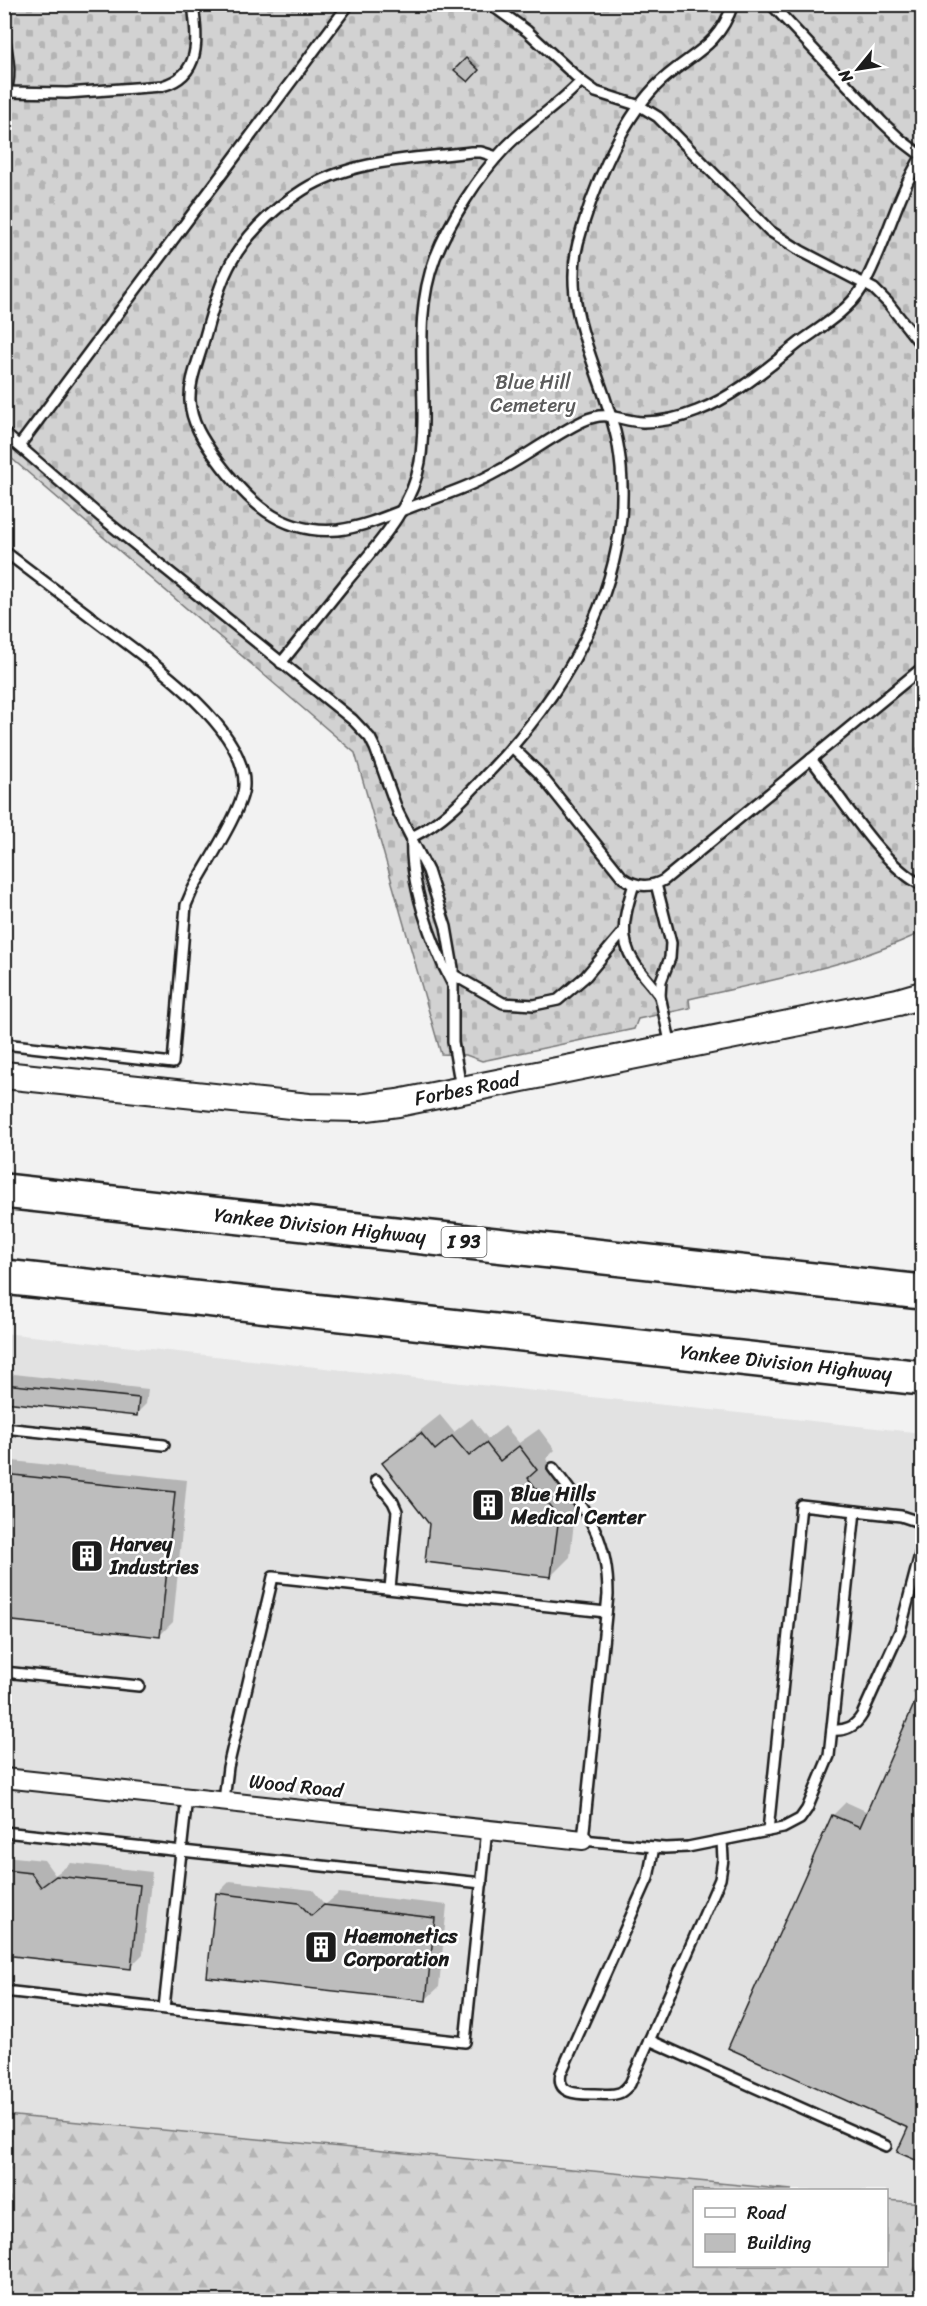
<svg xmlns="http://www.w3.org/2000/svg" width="927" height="2306" font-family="Sriracha,sans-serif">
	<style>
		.built { fill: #e2e2e2 }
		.forest { fill: url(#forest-firs); stroke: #777; stroke-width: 1.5 }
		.cemetery { fill: url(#cemetery-stones); stroke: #777; stroke-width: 1.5 }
		.shadow { fill: #0003 }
		.building { fill: #bdbdbd; stroke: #1c1c1c; stroke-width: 1.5 }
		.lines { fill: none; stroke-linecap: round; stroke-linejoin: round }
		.lane-casing { stroke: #1c1c1c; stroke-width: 14 }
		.street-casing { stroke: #1c1c1c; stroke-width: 22 }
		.secondary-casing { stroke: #1c1c1c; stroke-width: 30 }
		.highway-casing { stroke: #1c1c1c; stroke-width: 38 }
		.lane { stroke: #fff; stroke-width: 9 }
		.street { stroke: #fff; stroke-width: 18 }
		.secondary { stroke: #fff; stroke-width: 26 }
		.highway { stroke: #fff; stroke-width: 33 }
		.labels { text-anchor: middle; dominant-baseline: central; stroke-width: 5; stroke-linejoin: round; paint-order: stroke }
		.shield { fill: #fff; stroke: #606060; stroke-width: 1.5 }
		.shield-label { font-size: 18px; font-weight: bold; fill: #1c1c1c }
		.park-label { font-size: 20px; fill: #5c5c5c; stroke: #fff }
		.street-label { font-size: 20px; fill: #1c1c1c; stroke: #fff }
		.poi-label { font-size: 20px; font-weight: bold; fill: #1c1c1c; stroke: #fff; text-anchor: start }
	</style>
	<defs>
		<pattern id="forest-firs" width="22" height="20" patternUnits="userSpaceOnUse" patternTransform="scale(1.5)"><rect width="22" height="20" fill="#d2d2d2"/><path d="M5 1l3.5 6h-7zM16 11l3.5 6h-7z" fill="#b4b4b4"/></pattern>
		<pattern id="cemetery-stones" width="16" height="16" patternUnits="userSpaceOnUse" patternTransform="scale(1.5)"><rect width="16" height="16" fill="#d2d2d2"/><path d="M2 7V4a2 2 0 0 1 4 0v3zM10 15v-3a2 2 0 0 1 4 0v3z" fill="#b4b4b4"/></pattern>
	</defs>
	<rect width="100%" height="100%" fill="#f2f2f2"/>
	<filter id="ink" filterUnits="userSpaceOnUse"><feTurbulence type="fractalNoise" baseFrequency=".0167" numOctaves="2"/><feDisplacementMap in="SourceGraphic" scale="12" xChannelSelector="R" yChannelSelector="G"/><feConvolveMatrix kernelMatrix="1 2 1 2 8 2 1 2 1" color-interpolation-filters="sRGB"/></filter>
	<g filter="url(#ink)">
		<!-- built -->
		<path class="built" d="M4 1333 922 1433V2203L887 2199 886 2190H792L5 2115Z"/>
		<!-- forest -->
		<path class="forest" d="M5 2115 792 2190H694V2266H886L887 2200 922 2203V2301H5Z"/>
		<!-- cemetery -->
		<path class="cemetery" d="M4 5H922V932C849 967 767 981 689 999L690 1008 638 1019 634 1029 482 1061 466 1055 441 1054 355 753 11 458 5 450Z"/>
		<!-- shadow -->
		<g class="shadow">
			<path d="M469 56 481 66 468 80 456 70Z"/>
			<path d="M14 1374 148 1389 146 1404 136 1414 4 1384Z"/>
			<path d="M440 1415 454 1432 472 1418 488 1439 505 1426 519 1443 539 1429 555 1450 546 1459 570 1490 576 1505 570 1557 551 1576 431 1524 384 1463 402 1445Z"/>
			<path d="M4 1460 187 1480 173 1622 160 1635 4 1618Z"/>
			<path d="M922 1670V2155L917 2160 833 1815 846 1802 868 1812 919 1696 912 1693Z"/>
			<path d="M4 1856 44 1860 55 1875 71 1863 152 1872 143 1954 130 1967 4 1953Z"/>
			<path d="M230 1881 313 1890 325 1905 339 1893 447 1905 439 1987 425 2000 217 1894Z"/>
		</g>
		<!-- building -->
		<g class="building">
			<path d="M466 58 479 70 468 82 454 70Z"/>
			<path d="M4 1384 139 1398 137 1416 4 1402Z"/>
			<path d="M421 1433 435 1450 452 1436 469 1456 486 1443 500 1461 519 1446 537 1470 528 1478 553 1510 549 1513 558 1524 551 1577 425 1562 429 1524 382 1463Z"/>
			<path d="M4 1474 175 1492 160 1637 4 1620Z"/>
			<path d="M922 1686V2151L918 2161 897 2152 908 2128 728 2048 832 1815 860 1827Z"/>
			<path d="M4 1870 31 1873 41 1887 56 1876 140 1885 131 1969 4 1955Z"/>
			<path d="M216 1893 299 1903 311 1916 324 1905 435 1918 426 2001 207 1977Z"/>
		</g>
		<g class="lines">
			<!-- lane casing -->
			<g class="lane-casing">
				<g id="lane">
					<path d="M490 4 527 31 581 81 596 92 640 106 658 117 770 231 801 251 874 289 888 303 922 346"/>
					<path d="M771 4 882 122 901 140 922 156"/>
					<path d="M4 35C7 54 13 77 4 95"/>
					<path d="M4 92 67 93 162 86C203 75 197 37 193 4"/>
					<path d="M497 157 481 152H471C415 159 352 159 303 190 271 210 240 240 225 275 215 298 209 323 202 347 197 364 189 383 190 401 191 422 203 440 215 457 246 500 280 535 338 530 363 527 388 516 411 507 441 496 472 486 500 470 528 455 554 435 583 421 608 409 619 421 643 422 662 422 680 418 697 411 736 396 768 367 800 342 821 327 848 311 862 288 886 246 896 196 922 156"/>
					<path d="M4 433 101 517 353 720 370 738 375 748 398 812 428 871 446 927 453 968V1042L461 1088"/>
					<path d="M19 446 349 4"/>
					<path d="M4 551C36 575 67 599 99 623 142 655 246 726 244 785 244 808 204 868 192 891L186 905 173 1063 4 1044"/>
					<path d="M281 663C303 636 325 608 347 581 376 546 412 509 420 462 430 395 410 323 435 258 449 222 478 176 506 147 529 123 558 106 581 81"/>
					<path d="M513 748 539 773 623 878C636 887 650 888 664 880L922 668"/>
					<path d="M811 759C840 795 882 866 922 885"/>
					<path d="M412 837C442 822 463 800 486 775 570 689 640 570 618 445 606 378 560 314 578 243 591 193 619 125 655 87 685 55 717 52 733 4"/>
					<path d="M412 837C409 882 431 943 452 983"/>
					<path d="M634 884C626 910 617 936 634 962 641 974 652 984 660 996"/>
					<path d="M656 884 671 943 670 958 661 981 660 996 671 1046"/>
					<path d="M452 974 503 1003 534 1005 558 1000 586 976 624 931"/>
					<path d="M4 1428 164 1445"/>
					<path d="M553 1468C587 1513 608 1536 608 1595L583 1840 665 1848 688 1847 783 1828 800 1819 807 1809 829 1756 855 1511"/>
					<path d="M376 1480 393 1502 397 1511 390 1589"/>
					<path d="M4 1672 139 1686"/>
					<path d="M832 1730C846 1731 855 1727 862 1715L900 1631 922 1547"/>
					<path d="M224 1801 228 1767 273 1577 606 1612"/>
					<path d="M768 1831 801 1505 901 1516 922 1523"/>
					<path d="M4 1832 482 1883"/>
					<path d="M654 1847 648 1878 561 2073C556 2095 579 2094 594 2094 602 2094 611 2096 619 2093 623 2092 626 2088 630 2084L720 1879 723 1859 722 1841"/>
					<path d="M4 1991 465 2042 487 1829"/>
					<path d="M164 2008 187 1797"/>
					<path d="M649 2040 886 2146"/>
				</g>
			</g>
			<!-- street casing -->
			<g class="street-casing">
				<path id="street" d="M4 1778 583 1840"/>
			</g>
			<!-- secondary casing -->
			<g class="secondary-casing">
				<path id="secondary" d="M4 1075 309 1107 359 1108 398 1103 898 1002 922 995"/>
			</g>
			<!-- highway casing -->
			<g class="highway-casing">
				<g id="highway">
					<path d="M4 1191 922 1292"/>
					<path d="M4 1277 922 1378"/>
				</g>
			</g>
			<!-- lane -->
			<use href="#lane" class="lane"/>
			<!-- street -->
			<use href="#street" class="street"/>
			<!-- secondary -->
			<use href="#secondary" class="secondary"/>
			<!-- highway -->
			<use href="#highway" class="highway"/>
		</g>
	</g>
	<!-- icons -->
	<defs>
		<g id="building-square" transform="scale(1.725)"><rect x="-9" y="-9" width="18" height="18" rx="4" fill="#1c1c1c" stroke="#fff"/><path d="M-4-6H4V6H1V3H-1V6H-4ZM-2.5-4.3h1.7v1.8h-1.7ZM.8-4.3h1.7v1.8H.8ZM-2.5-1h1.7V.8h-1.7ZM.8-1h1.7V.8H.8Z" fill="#fff"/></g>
	</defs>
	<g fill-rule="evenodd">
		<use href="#building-square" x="488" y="1505"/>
		<use href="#building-square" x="87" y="1556"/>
		<use href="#building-square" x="321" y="1947"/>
	</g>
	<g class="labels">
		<!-- shield labels -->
		<rect class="shield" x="441.5" y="1227" width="45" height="30" rx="4.5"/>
		<g class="shield-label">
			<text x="464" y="1242">I 93</text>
		</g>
		<!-- park labels -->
		<g class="park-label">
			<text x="533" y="382">Blue Hill<tspan x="533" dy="23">Cemetery</tspan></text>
		</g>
		<!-- street labels -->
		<g class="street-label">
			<text transform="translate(467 1089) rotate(-11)">Forbes Road</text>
			<text transform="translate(320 1226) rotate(6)">Yankee Division Highway</text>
			<text transform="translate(786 1363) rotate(6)">Yankee Division Highway</text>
			<text transform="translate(296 1786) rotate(6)">Wood Road</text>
		</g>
		<!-- poi labels -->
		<g class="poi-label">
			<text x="511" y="1494">Blue Hills<tspan x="511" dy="23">Medical Center</tspan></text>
			<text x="110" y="1544">Harvey<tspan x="110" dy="23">Industries</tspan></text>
			<text x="344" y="1936">Haemonetics<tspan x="344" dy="23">Corporation</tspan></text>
		</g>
	</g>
	<!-- margin -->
	<rect width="927" height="2306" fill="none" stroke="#fff" stroke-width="24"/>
	<rect x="12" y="12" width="903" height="2282" fill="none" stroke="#1c1c1c" stroke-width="2" filter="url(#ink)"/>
	<!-- legend -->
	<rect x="693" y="2189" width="195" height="78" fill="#ffffff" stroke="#a4a4a4" stroke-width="1.5"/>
	<rect x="705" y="2208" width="30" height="9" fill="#ffffff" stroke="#a4a4a4" stroke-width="1.5"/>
	<text x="747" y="2219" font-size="18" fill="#1c1c1c">Road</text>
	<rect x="705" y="2234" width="30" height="18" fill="#bdbdbd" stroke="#a4a4a4" stroke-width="1.5"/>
	<text x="747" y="2249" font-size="18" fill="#1c1c1c">Building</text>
	<!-- north arrow -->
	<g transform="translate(858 69) rotate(240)" stroke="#ffffff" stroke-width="4.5" paint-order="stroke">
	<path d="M0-4.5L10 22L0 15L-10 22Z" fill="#1c1c1c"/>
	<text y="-9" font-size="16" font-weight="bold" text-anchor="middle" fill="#1c1c1c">N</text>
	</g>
</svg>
